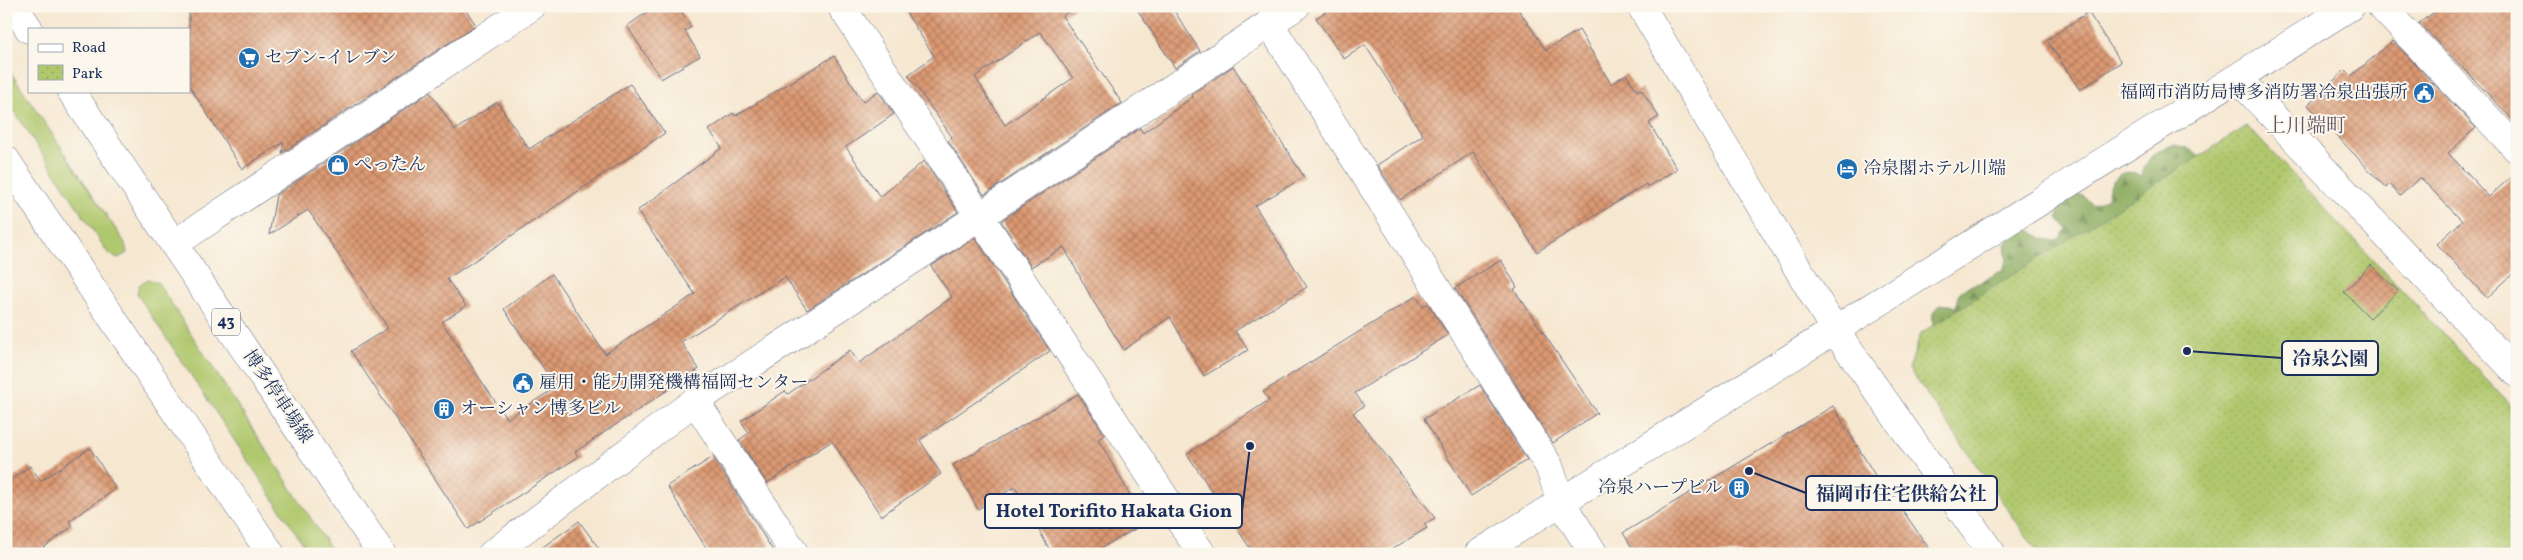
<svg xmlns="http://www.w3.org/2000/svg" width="2523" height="560" font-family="Vollkorn,'Noto Serif JP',serif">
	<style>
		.grass { fill: #b0c86d; stroke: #667c66 }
		.forest { fill: url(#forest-firs); stroke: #546e5f }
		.park { fill: url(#park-dots); stroke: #667c66 }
		.building { fill: url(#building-cross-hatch); fill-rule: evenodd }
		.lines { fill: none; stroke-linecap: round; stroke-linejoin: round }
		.minor-casing { stroke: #686f86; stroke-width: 29 }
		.major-casing { stroke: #686f86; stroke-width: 29 }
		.minor { stroke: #fff; stroke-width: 28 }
		.major { stroke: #fff; stroke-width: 28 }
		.labels { text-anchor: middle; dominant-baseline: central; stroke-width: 4; stroke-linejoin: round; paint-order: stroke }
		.shield { fill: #fbf7ec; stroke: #5e6b89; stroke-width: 1 }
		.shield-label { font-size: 16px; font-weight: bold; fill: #1b2f5e }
		.poi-label { font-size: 18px; fill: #1b2f5e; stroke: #fbf7ec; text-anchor: start }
		.street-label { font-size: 18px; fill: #1b2f5e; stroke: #fbf7ec }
		.quarter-label { font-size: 20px; fill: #5f5465; stroke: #fbf7ec }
		.leader { fill: none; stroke: #1b2f5e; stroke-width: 2 }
		.callout-dot { fill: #1b2f5e; stroke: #fbf7ec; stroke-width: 2 }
		.callout { fill: #fbf7ec; stroke: #1b2f5e; stroke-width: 2 }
		.callout-label { font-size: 19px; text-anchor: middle; font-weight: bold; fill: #1b2f5e }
	</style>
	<defs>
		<pattern id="forest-firs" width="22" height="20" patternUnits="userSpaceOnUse" patternTransform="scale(1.25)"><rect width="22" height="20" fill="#8cac60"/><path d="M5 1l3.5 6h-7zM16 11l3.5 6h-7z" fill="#728c52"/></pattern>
		<pattern id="park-dots" width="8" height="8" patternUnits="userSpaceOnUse" patternTransform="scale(1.25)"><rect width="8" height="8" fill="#b0c86d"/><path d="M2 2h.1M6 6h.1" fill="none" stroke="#97ac61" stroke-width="1.8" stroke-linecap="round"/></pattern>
		<pattern id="building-cross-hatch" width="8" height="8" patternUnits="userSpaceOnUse" patternTransform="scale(1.25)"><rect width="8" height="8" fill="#dc9972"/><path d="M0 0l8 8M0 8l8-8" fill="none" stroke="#b27d61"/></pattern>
	</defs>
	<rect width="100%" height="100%" fill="#fbf7ec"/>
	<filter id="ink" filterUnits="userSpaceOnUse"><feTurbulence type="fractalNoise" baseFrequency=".02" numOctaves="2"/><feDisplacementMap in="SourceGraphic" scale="10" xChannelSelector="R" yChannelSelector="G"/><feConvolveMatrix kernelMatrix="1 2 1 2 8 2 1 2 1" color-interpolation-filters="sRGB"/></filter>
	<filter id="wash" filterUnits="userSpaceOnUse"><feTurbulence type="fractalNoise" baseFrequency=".0096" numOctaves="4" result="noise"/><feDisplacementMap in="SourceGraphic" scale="20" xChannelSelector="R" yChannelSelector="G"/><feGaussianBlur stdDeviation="1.12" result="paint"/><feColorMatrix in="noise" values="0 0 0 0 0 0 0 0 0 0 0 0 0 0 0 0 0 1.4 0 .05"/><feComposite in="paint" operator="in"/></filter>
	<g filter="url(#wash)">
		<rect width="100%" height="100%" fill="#f6e7d0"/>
		<!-- grass -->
		<g class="grass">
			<path d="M6 65 125 243 127 253 118 258 108 253 6 99Z"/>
			<path d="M148 279 158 283 334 554H310L137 294 139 285Z"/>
		</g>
		<!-- forest -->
		<path class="forest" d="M2174 145C2189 147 2196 152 2205 164L1937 330C1925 314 1939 297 1956 308 1957 287 1966 287 1982 282 1988 280 1994 272 2003 271L2007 259 2005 245 2010 236 2019 230H2030L2043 239 2057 241 2067 229 2058 218C2058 198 2079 184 2092 205L2107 198C2108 180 2124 165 2142 176 2146 158 2156 149 2174 145Z"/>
		<!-- park -->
		<path class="park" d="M2247 126 2517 412V554H2039L1909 369 1921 333Z"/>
		<g id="blocks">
			<!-- building -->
			<g class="building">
				<path d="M189 6H463L476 25 282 153 284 142 242 169 189 85Z"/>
				<path d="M656 6H678L691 27 685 31 700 56 661 79 627 26Z"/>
				<path d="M902 6H1077L1062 16 1122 103 984 195 948 141 952 137 908 75 934 56ZM1040 32 1073 78 1005 125 975 77Z"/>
				<path d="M1135 6H1171L1200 51 1175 68Z"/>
				<path d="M1334 6H1516L1546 50 1579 30 1611 84 1626 74 1637 91 1641 89 1659 117 1649 123 1677 169 1647 187 1646 184 1537 252 1473 152 1400 200 1377 165 1423 135 1365 45 1344 59 1316 18Z"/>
				<path d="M2443 6H2517V124L2419 23Z"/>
				<path d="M2088 12 2121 62 2080 90 2047 40Z"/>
				<path d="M2393 41 2476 128 2448 153 2489 197 2517 171V270L2487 298 2437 244 2462 221 2420 177 2400 196 2389 184 2386 188 2308 105 2345 70 2351 76Z"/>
				<path d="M834 56 863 102 878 91 894 114 846 147 880 197 924 161 958 212 807 310 785 277 681 342 699 369 575 452 578 457 468 529 351 351 388 328 308 210 269 235 276 195 430 92 455 130 497 102 529 149 630 84 665 133 447 279 466 306 442 322 507 419 556 387 504 309 552 274 605 354 695 294 637 211 722 148 709 130 733 113 735 116Z"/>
				<path d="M1233 66 1304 177 1255 206 1307 287 1235 331 1248 350 1204 376 1170 317 1124 350 1093 301 1064 247 1031 267 1001 221 1140 128 1143 133 1193 97 1192 94Z"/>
				<path d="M975 238 1050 351 920 440 941 474 881 516 832 441 767 483 739 440 749 433 741 421 785 391 788 394 850 350 859 363 952 297 931 266Z"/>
				<path d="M1501 260 1517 287 1514 289 1597 413 1553 443 1455 288Z"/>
				<path d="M2371 265 2398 291 2370 318 2344 292Z"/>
				<path d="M1416 296 1423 306 1428 304 1448 335 1355 393 1364 406 1353 413 1435 518 1424 524 1427 528 1384 554H1254L1187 454 1269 400 1263 392Z"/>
				<path d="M1480 385 1527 460 1471 496 1424 419Z"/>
				<path d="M1078 394 1105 435 1098 439 1146 523 1090 554H1052L1015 487 978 509 953 465Z"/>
				<path d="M1833 406 1879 482 1882 481 1933 554H1636L1623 533Z"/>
				<path d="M90 448 116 489 69 521 73 526 35 554H6V483L30 466 41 481Z"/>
				<path d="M713 457 741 500 775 554H710L667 486Z"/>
				<path d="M579 521 603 554H533Z"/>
			</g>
		</g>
	</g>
	<g filter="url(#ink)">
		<use href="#blocks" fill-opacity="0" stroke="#686f86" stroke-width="1"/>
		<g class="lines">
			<!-- minor casing -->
			<g class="minor-casing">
				<g id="minor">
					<path d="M841 6 1202 554"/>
					<path d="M1641 6 1834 329 1992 554"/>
					<path d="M2381 6 2517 149"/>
					<path d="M1269 23 1549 466 1561 502 1594 554"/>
					<path d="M2237 78 2517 373"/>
					<path d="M174 244 532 6"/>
					<path d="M695 401 795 554"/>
					<path d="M492 554 695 401 980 216 1296 6"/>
					<path d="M1478 554 2351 6"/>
				</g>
			</g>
			<!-- major casing -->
			<g class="major-casing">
				<g id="major">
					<path d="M14 6 29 29"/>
					<path d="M71 91 382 554"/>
					<path d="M6 160 271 554"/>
				</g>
			</g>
			<!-- minor -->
			<use href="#minor" class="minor"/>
			<!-- major -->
			<use href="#major" class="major"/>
		</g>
	</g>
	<!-- icons -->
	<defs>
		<g id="supermarket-disc" transform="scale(1.125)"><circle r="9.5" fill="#1f6fb2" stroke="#fbf7ec"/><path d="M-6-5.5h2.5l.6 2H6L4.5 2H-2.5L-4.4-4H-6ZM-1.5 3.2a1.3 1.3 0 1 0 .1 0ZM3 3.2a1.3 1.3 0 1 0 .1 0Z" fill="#fff"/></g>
		<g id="civic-disc" transform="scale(1.125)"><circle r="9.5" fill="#1f6fb2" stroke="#fbf7ec"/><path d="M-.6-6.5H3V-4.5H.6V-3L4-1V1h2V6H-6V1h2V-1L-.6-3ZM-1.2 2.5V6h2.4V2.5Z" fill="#fff"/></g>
		<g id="shop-disc" transform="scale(1.125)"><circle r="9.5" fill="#1f6fb2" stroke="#fbf7ec"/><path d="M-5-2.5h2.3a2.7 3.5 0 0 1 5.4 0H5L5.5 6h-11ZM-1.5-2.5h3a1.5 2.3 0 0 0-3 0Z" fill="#fff"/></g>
		<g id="hotel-disc" transform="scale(1.125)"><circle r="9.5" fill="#1f6fb2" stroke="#fbf7ec"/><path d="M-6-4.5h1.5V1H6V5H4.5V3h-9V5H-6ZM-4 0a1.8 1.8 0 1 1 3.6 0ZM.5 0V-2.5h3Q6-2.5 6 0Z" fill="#fff"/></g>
		<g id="building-disc" transform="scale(1.125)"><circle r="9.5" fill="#1f6fb2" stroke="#fbf7ec"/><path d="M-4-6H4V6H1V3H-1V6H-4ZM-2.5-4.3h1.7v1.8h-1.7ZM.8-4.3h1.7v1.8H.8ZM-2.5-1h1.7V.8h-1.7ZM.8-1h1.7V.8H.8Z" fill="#fff"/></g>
	</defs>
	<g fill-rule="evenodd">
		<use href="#supermarket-disc" x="249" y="58"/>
		<use href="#civic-disc" x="2424" y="93"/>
		<use href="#shop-disc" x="338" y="165"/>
		<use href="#hotel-disc" x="1847" y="169"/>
		<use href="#civic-disc" x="523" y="383"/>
		<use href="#building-disc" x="444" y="409"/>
		<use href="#building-disc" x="1739" y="488"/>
	</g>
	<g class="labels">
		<!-- shield labels -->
		<rect class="shield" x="212" y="308.5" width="28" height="27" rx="4"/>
		<g class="shield-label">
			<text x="226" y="322">43</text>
		</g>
		<!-- poi labels -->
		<g class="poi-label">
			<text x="265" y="58">セブン-イレブン</text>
			<text x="2408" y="93" text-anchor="end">福岡市消防局博多消防署冷泉出張所</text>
			<text x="354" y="165">ぺったん</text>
			<text x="1863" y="169">冷泉閣ホテル川端</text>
			<text x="539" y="383">雇用・能力開発機構福岡センター</text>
			<text x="460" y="409">オーシャン博多ビル</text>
			<text x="1723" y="488" text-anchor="end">冷泉ハープビル</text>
		</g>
		<!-- street labels -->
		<g class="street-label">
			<text transform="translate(277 397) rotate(56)">博多停車場線</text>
		</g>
		<!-- quarter labels -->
		<g class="quarter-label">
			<text x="2306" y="127">上川端町</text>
		</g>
	</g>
	<!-- callouts -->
	<path class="leader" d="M2187 351L2282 358M1749 471L1806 493M1250 446L1242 511"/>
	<g class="callout-dot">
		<circle cx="2187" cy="351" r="5"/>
		<circle cx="1749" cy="471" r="5"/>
		<circle cx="1250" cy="446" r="5"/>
	</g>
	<g class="callout">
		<rect x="2282" y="341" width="96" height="34" rx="5"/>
		<rect x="1806" y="476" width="191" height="34" rx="5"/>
		<rect x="985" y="494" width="257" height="34" rx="5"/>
	</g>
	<g class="callout-label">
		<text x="2330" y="365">冷泉公園</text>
		<text x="1901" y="500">福岡市住宅供給公社</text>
		<text x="1114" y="517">Hotel Torifito Hakata Gion</text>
	</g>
	<!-- margin -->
	<rect width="2523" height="560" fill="none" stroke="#fbf7ec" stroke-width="25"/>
	<!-- legend -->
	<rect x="28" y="28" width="162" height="65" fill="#fbf7ec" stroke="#a1a7b3"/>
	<rect x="38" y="44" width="25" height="8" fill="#ffffff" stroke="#a1a7b3"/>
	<text x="72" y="52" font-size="15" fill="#1b2f5e">Road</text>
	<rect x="38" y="65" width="25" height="15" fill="url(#park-dots)" stroke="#a1a7b3"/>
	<text x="72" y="78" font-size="15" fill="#1b2f5e">Park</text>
</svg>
